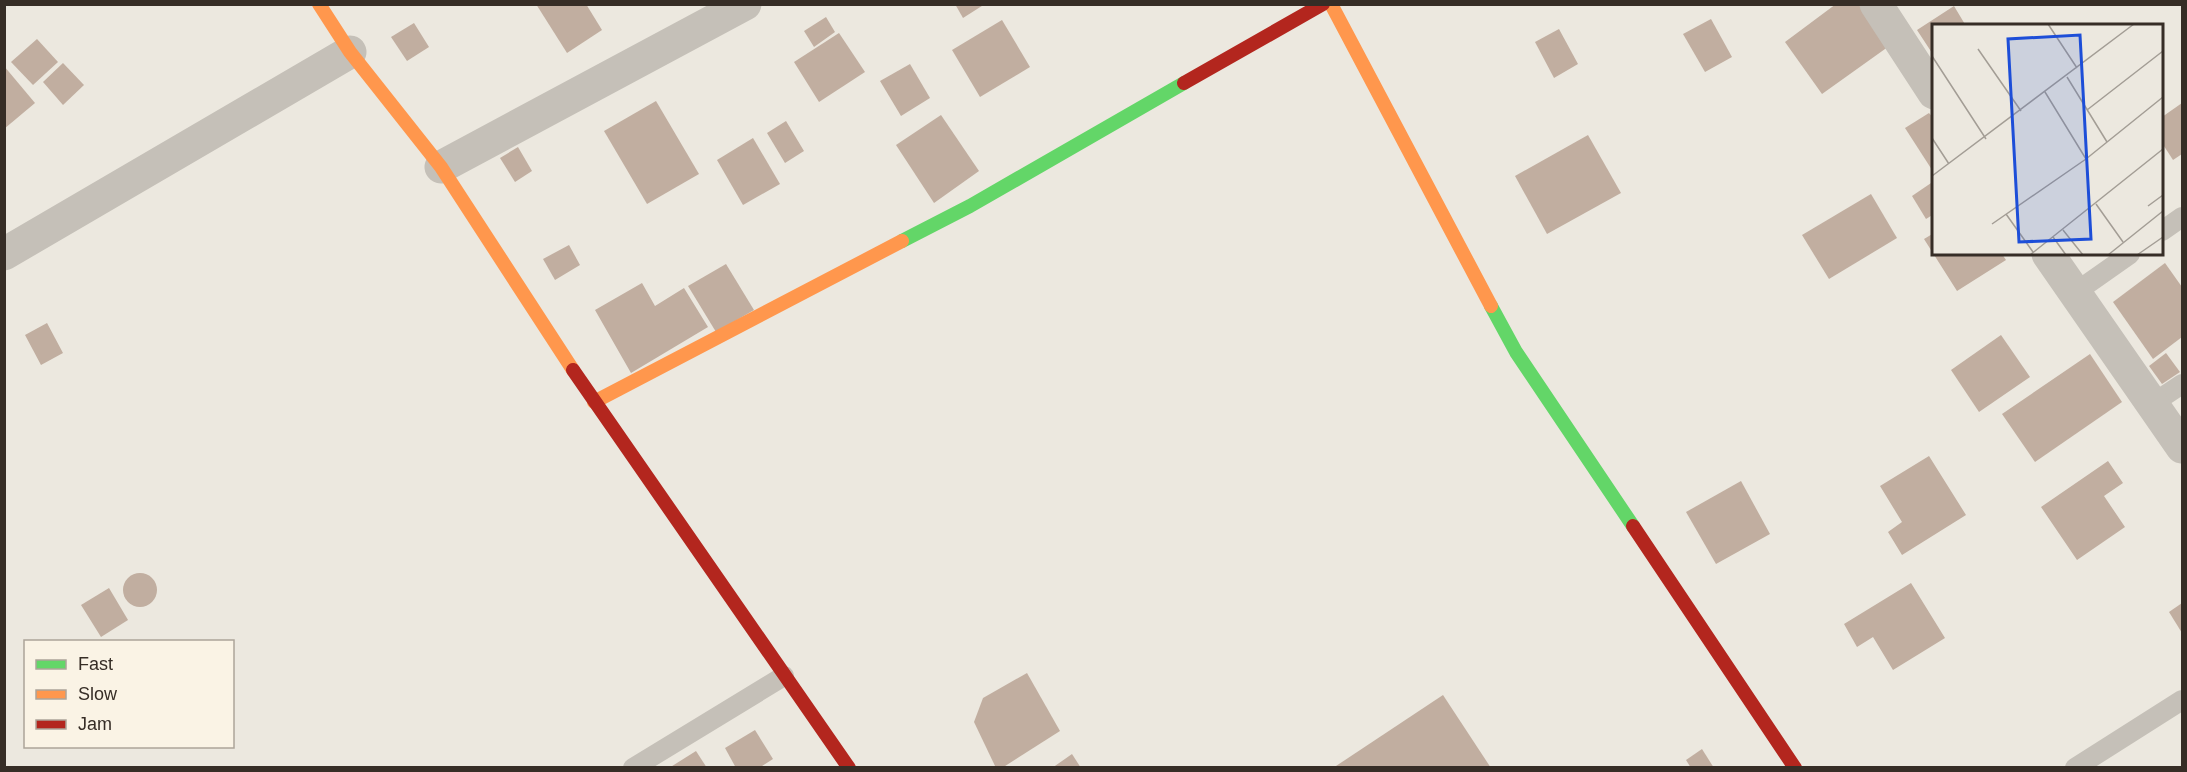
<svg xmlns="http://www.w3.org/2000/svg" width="2187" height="772" font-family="Arial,sans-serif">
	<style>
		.building { fill: #c1aea0 }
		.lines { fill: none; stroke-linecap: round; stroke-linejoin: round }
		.lane { stroke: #c5c0b8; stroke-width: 20 }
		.street { stroke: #c5c0b8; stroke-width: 33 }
		.fast { stroke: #63d668; stroke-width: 14 }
		.slow { stroke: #ff974d; stroke-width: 14 }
		.jam { stroke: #b3261e; stroke-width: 14 }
		.inset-road { fill: none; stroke: #a39d95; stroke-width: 1.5 }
		.view { fill: #1d4ed8; fill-opacity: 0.15; stroke: #1d4ed8; stroke-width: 3 }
		.inset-edge { fill: none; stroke: #362d26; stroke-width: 3 }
	</style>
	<rect width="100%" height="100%" fill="#ece8df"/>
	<!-- building -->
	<g class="building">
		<path d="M536 4H586L602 30 567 53Z"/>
		<path d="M955 4H985L963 18Z"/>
		<path d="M1836 4H1864L1892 44 1822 94 1785 42Z"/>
		<path d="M1954 6 1966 26H1934V56L1917 30Z"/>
		<path d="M826 17 835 32 814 47 804 31Z"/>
		<path d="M1711 19 1732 57 1705 72 1683 34Z"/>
		<path d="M1002 20 1030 67 980 97 952 50Z"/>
		<path d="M414 23 429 47 407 61 391 37Z"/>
		<path d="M1559 29 1578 64 1554 78 1535 42Z"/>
		<path d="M839 33 865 72 819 102 794 62Z"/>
		<path d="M37 39 58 62 33 85 11 62Z"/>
		<path d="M63 63 84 85 63 105 43 82Z"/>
		<path d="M910 64 930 98 901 116 880 81Z"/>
		<path d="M4 66 35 103 4 129Z"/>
		<path d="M656 101 699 174 647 204 604 131Z"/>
		<path d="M2182 103V154L2173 160 2162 143V117Z"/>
		<path d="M1929 113 1934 119V173L1905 128Z"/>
		<path d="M941 115 979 171 934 203 896 145Z"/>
		<path d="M786 121 804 151 785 163 767 133Z"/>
		<path d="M1588 135 1621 193 1547 234 1515 176Z"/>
		<path d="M753 138 780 184 743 205 717 160Z"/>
		<path d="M518 147 532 171 515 182 500 158Z"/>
		<path d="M1934 181V214L1926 219 1912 196Z"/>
		<path d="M1871 194 1897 238 1829 279 1802 235Z"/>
		<path d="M1934 233V254H2002L2006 260 1957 291 1924 239Z"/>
		<path d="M569 245 580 265 555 280 543 259Z"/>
		<path d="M2165 263 2182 287V337L2153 359 2113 302Z"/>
		<path d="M726 264 754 310 716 332 688 286Z"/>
		<path d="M642 283 655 306 684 288 708 327 631 373 595 310Z"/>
		<path d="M47 323 63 353 41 365 25 335Z"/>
		<path d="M2001 335 2030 377 1979 412 1951 370Z"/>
		<path d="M2166 353 2180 372 2162 384 2149 366Z"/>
		<path d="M2090 354 2122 402 2035 462 2002 414Z"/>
		<path d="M1929 456 1966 515 1902 555 1888 532 1902 522 1880 486Z"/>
		<path d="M2108 461 2123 483 2104 496 2125 527 2077 560 2041 507Z"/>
		<path d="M1741 481 1770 534 1716 564 1686 512Z"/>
		<circle cx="140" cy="590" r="17"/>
		<path d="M1911 583 1945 638 1893 670 1873 637 1857 647 1844 624Z"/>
		<path d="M109 588 128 620 101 637 81 605Z"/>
		<path d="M2182 603V633L2169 612Z"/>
		<path d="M1027 673 1060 731 1002 768H996L974 722 983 698Z"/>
		<path d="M1443 695 1491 768H1333Z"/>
		<path d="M755 730 773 759 759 768H736L725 748Z"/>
		<path d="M1702 749 1714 768H1691L1686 760Z"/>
		<path d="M696 751 707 768H669Z"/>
		<path d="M1072 754 1081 768H1052Z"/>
	</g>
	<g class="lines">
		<!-- lane -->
		<g class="lane">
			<path d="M2162 231 2182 217"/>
			<path d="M2076 292 2130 254"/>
			<path d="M2152 404 2182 384"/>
			<path d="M633 768 784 676"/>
			<path d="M2075 768 2182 700"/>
		</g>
		<!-- street -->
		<g class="street">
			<path d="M1876 4 1934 93"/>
			<path d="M441 167 745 4"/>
			<path d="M4 254 350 52"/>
			<path d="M2048 254 2182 447"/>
		</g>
		<!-- fast -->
		<g class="fast">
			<path d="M902 241 970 206 1184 83"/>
			<path d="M1491 306 1516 352 1633 526"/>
		</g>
		<!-- slow -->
		<g class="slow">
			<path d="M319 4 350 52 441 167 573 370"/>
			<path d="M1331 4 1491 306"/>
			<path d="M594 402 902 241"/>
		</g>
		<!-- jam -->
		<g class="jam">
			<path d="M1184 83 1323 4"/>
			<path d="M573 370 849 768"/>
			<path d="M1633 526 1795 768"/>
		</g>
	</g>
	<!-- overview -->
	<g transform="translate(1932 24)">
		<rect width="231" height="231" fill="#ece8df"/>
		<path class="inset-road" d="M116 0 145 44M46 25 89 87M0 32 54 115M135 53 175 118M113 68 154 135M155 86 231 27M0 114 17 140M0 152 202 0M164 180 191 218M216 182 231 171M74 190 101 228M60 200 154 135 231 73M131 206 151 231M121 213 134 231M98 231 231 125M176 231 231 187M205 231 231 213"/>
		<path class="view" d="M148 11 159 215 87 218 76 15Z"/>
		<rect width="231" height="231" class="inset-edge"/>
	</g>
	<!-- border -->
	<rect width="2187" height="772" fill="none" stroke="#362d26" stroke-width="12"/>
	<!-- legend -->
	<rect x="24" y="640" width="210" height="108" fill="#faf3e5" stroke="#aca499" stroke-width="1.5"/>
	<rect x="36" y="660" width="30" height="9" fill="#63d668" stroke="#aca499" stroke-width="1.5"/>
	<text x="78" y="670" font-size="18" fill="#362d26">Fast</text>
	<rect x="36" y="690" width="30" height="9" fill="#ff974d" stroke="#aca499" stroke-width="1.5"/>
	<text x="78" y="700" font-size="18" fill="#362d26">Slow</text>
	<rect x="36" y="720" width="30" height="9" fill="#b3261e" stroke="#aca499" stroke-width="1.5"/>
	<text x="78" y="730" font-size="18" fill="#362d26">Jam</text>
</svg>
